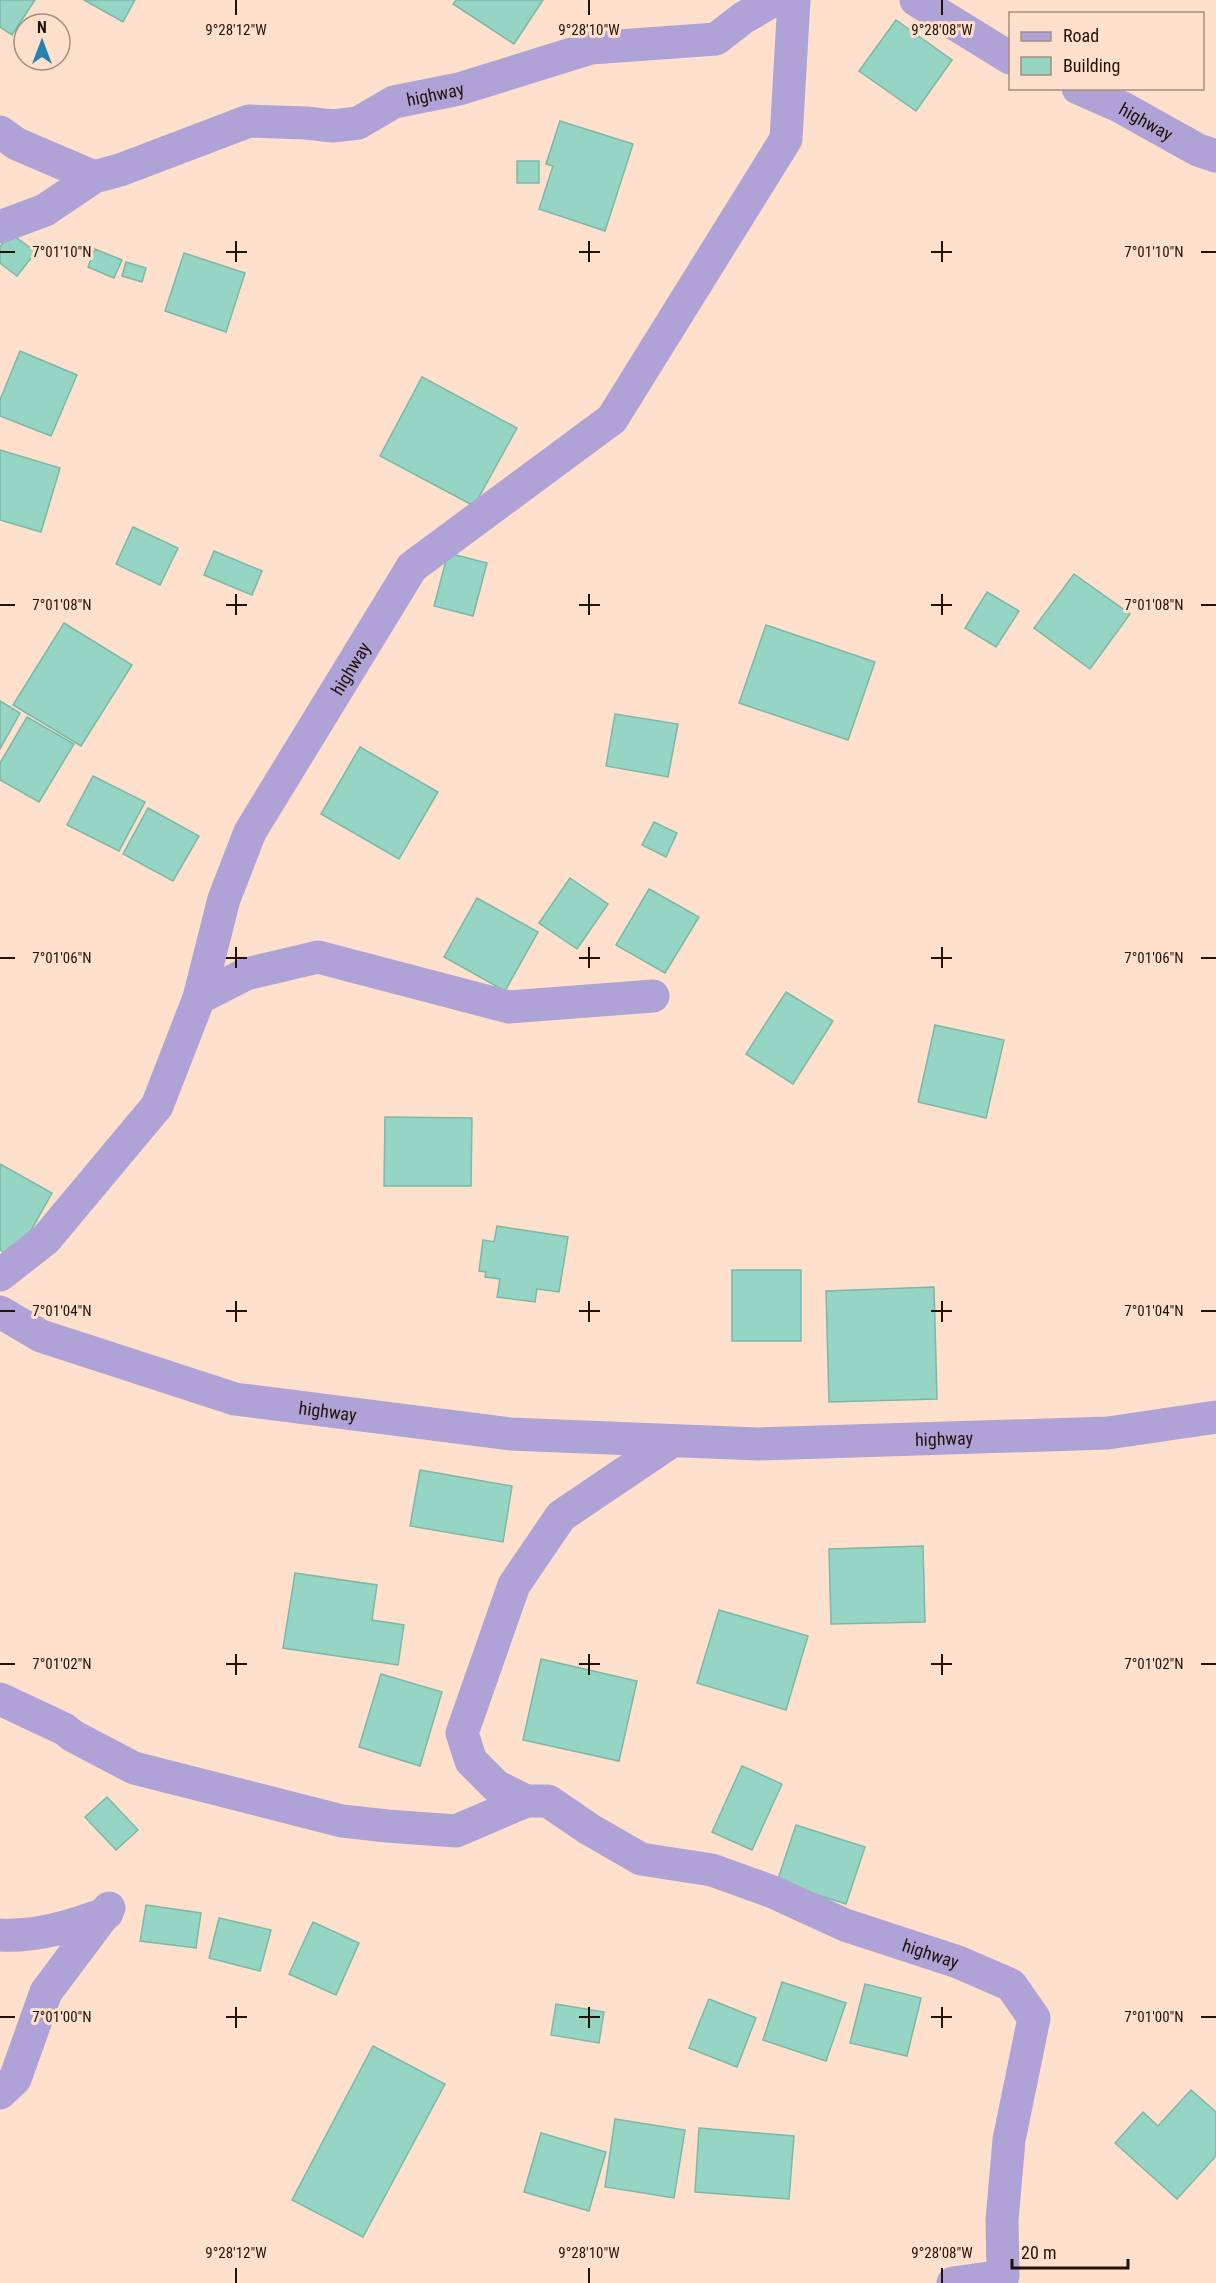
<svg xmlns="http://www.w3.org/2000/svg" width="1216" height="2283" font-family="'Roboto Condensed',sans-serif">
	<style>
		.building { fill: #96d5c3; stroke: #7ab8a7; stroke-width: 1.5 }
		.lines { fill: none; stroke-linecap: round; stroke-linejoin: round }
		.minor { stroke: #aea2d7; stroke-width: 33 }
		.ticks { fill: none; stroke: #231207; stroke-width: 2 }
		.labels { text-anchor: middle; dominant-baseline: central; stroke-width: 6; stroke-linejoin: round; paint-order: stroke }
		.street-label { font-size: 18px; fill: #231207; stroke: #fee0cd }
		.ticks-label { font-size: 15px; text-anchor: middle; fill: #231207; stroke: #fee0cd; stroke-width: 6; stroke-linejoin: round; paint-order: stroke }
	</style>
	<rect width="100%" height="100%" fill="#fee0cd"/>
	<!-- building -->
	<g class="building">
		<path d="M0 0H35L12 35 0 27Z"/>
		<path d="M84 0H135L123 22Z"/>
		<path d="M456 0H543L514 44 453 4Z"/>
		<path d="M896 20 952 60 916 111 859 71Z"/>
		<path d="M560 121 633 144 605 231 539 209 553 166 546 164Z"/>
		<rect x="517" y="161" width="22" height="22"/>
		<path d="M10 233 36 252 17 276 0 263V247Z"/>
		<path d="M95 249 122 260 114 278 88 267Z"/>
		<path d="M184 253 245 273 226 332 165 311Z"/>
		<path d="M126 262 146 268 142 282 122 276Z"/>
		<path d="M20 351 77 375 51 436 0 416V400Z"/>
		<path d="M422 377 517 428 474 506 380 456Z"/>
		<path d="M0 450 60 468 41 532 0 520Z"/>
		<path d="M133 527 178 548 160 585 116 564Z"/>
		<path d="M214 551 262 571 252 595 204 575Z"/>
		<path d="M448 553 487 563 473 616 434 606Z"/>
		<path d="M1074 574 1130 614 1090 669 1034 628Z"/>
		<path d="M987 592 1019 611 996 647 965 628Z"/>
		<path d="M64 623 132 665 81 746 13 705Z"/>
		<path d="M766 625 875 662 848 740 739 703Z"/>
		<path d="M0 701 20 713 0 749Z"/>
		<path d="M615 714 678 724 668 777 606 766Z"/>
		<path d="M27 717 74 744 39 802 0 780V763Z"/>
		<path d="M360 747 438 792 399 859 321 814Z"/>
		<path d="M93 776 145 802 119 851 67 825Z"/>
		<path d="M148 808 199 836 173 881 123 854Z"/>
		<path d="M654 822 677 833 666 857 642 845Z"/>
		<path d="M570 878 608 904 577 949 539 923Z"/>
		<path d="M649 889 699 917 665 973 616 945Z"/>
		<path d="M477 898 538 932 505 991 444 957Z"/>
		<path d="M786 992 833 1021 793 1084 746 1054Z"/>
		<path d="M935 1025 1004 1040 986 1118 918 1102Z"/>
		<path d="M385 1117 472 1118 471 1186H384Z"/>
		<path d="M0 1164 52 1193 15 1259 0 1250Z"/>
		<path d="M497 1226 568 1237 559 1292 537 1289 535 1302 497 1297 500 1279 485 1277 486 1272 479 1271 483 1240 494 1242Z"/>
		<rect x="732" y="1270" width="69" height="71"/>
		<path d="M934 1287 937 1399 829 1402 826 1291Z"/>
		<path d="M420 1470 512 1486 503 1542 410 1526Z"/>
		<path d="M923 1546 925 1622 831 1624 829 1549Z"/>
		<path d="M295 1573 377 1585 372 1620 404 1625 398 1665 283 1648Z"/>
		<path d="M719 1610 808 1636 786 1710 697 1683Z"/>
		<path d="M541 1659 637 1681 619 1761 523 1740Z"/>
		<path d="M381 1674 442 1692 420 1766 359 1747Z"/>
		<path d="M742 1766 782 1784 752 1850 712 1832Z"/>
		<path d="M107 1797 138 1830 116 1850 85 1817Z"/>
		<path d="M796 1825 865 1847 846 1904 777 1882Z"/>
		<path d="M146 1905 201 1913 196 1948 140 1941Z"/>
		<path d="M219 1918 271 1930 260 1971 209 1958Z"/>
		<path d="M313 1922 359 1943 336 1995 289 1974Z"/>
		<path d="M782 1982 846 2003 826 2061 763 2040Z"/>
		<path d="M865 1984 921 1998 907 2056 850 2043Z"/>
		<path d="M709 1999 756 2018 737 2067 689 2048Z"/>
		<path d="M556 2004 604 2012 599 2043 551 2035Z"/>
		<path d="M373 2046 445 2084 363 2237 292 2200Z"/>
		<path d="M1191 2090 1216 2112V2156L1177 2199 1115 2143 1143 2112 1158 2126Z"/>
		<path d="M615 2119 685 2130 674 2198 605 2187Z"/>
		<path d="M699 2128 794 2136 789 2199 695 2192Z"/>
		<path d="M541 2133 606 2152 589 2211 524 2192Z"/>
	</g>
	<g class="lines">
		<!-- minor -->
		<g class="minor">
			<path d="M916 0 1010 58"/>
			<path id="s1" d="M1078 88 1121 107 1198 150 1216 156"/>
			<path d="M0 132 17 144 94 177"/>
			<path id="s2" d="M0 227 45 210 94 177 120 170 249 121 306 123 333 126 358 123 394 102 459 89 591 48 716 39 743 18 774 0"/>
			<path id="s3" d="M199 998 224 899 250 832 412 567 612 419 786 139 794 0"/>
			<path d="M0 1275 46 1239 157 1106 199 998 246 974 318 957 509 1007 653 996"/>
			<path id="s4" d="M0 1312 41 1336 235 1399 510 1434 758 1444 1108 1433 1216 1417"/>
			<path id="s5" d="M0 1699 64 1729 73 1736 134 1768 342 1821 387 1826 456 1831 526 1801H548L589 1829 641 1859 712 1870 773 1892 845 1925 958 1962 1011 1985 1034 2018 1009 2140 1002 2220 1003 2276 953 2283"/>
			<path d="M526 1801 496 1786 471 1761 462 1733 514 1585 561 1516 672 1441"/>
			<path d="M0 1935C37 1937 72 1926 107 1913"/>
			<path d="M0 2093 15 2079 46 1992 109 1908"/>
		</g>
	</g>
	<!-- ticks -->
	<path class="ticks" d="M236 0V15M589 0V15M942 0V15M236 241V262M589 241V262M942 241V262M0 252H15M226 252H247M579 252H600M931 252H952M1201 252H1216M236 594V615M589 594V615M942 594V615M0 605H15M226 605H247M579 605H600M931 605H952M1201 605H1216M236 947V968M589 947V968M942 947V968M0 958H15M226 958H247M579 958H600M931 958H952M1201 958H1216M236 1301V1322M589 1301V1322M942 1301V1322M0 1311H15M226 1311H247M579 1311H600M931 1311H952M1201 1311H1216M236 1654V1675M589 1654V1675M942 1654V1675M0 1664H15M226 1664H247M579 1664H600M931 1664H952M1201 1664H1216M236 2007V2028M589 2007V2028M942 2007V2028M0 2017H15M226 2017H247M579 2017H600M931 2017H952M1201 2017H1216M236 2268V2283M589 2268V2283M942 2268V2283"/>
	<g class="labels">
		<!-- street labels -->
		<g class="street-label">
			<text stroke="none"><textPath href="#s2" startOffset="465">highway</textPath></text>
			<text stroke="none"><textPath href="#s1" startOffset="76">highway</textPath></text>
			<text stroke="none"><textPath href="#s3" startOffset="366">highway</textPath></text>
			<text stroke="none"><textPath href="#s4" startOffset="345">highway</textPath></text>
			<text stroke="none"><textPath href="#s4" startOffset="963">highway</textPath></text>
			<text stroke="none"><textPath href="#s5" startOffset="994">highway</textPath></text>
		</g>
	</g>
	<g class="ticks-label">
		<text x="236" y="35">9°28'12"W</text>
		<text x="589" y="35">9°28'10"W</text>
		<text x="942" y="35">9°28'08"W</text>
		<text x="62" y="257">7°01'10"N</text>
		<text x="1154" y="257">7°01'10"N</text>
		<text x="62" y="610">7°01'08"N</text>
		<text x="1154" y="610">7°01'08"N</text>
		<text x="62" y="963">7°01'06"N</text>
		<text x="1154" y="963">7°01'06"N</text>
		<text x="62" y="1316">7°01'04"N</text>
		<text x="1154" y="1316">7°01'04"N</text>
		<text x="62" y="1669">7°01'02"N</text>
		<text x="1154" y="1669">7°01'02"N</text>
		<text x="62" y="2022">7°01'00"N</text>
		<text x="1154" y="2022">7°01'00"N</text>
		<text x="236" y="2258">9°28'12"W</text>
		<text x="589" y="2258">9°28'10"W</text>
		<text x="942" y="2258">9°28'08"W</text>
	</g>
	<!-- legend -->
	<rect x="1009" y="12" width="195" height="78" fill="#fee0cd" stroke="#a68e7e" stroke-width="1.5"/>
	<rect x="1021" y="32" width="30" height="9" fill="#aea2d7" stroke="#a68e7e" stroke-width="1.5"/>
	<text x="1063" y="42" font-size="18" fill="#231207">Road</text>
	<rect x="1021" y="57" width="30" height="18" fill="#96d5c3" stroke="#a68e7e" stroke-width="1.5"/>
	<text x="1063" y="72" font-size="18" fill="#231207">Building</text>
	<!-- north arrow -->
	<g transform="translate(42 42)"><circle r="28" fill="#fee0cd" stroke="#a68e7e" stroke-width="1.5"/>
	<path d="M0-4.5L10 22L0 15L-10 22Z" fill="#2581af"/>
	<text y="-9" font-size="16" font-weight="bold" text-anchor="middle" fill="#231207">N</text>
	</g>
	<!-- scale -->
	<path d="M1012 2259v9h116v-9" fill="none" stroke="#231207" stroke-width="3"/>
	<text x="1021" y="2259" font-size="18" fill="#231207" stroke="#fee0cd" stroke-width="4.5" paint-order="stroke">20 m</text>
</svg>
